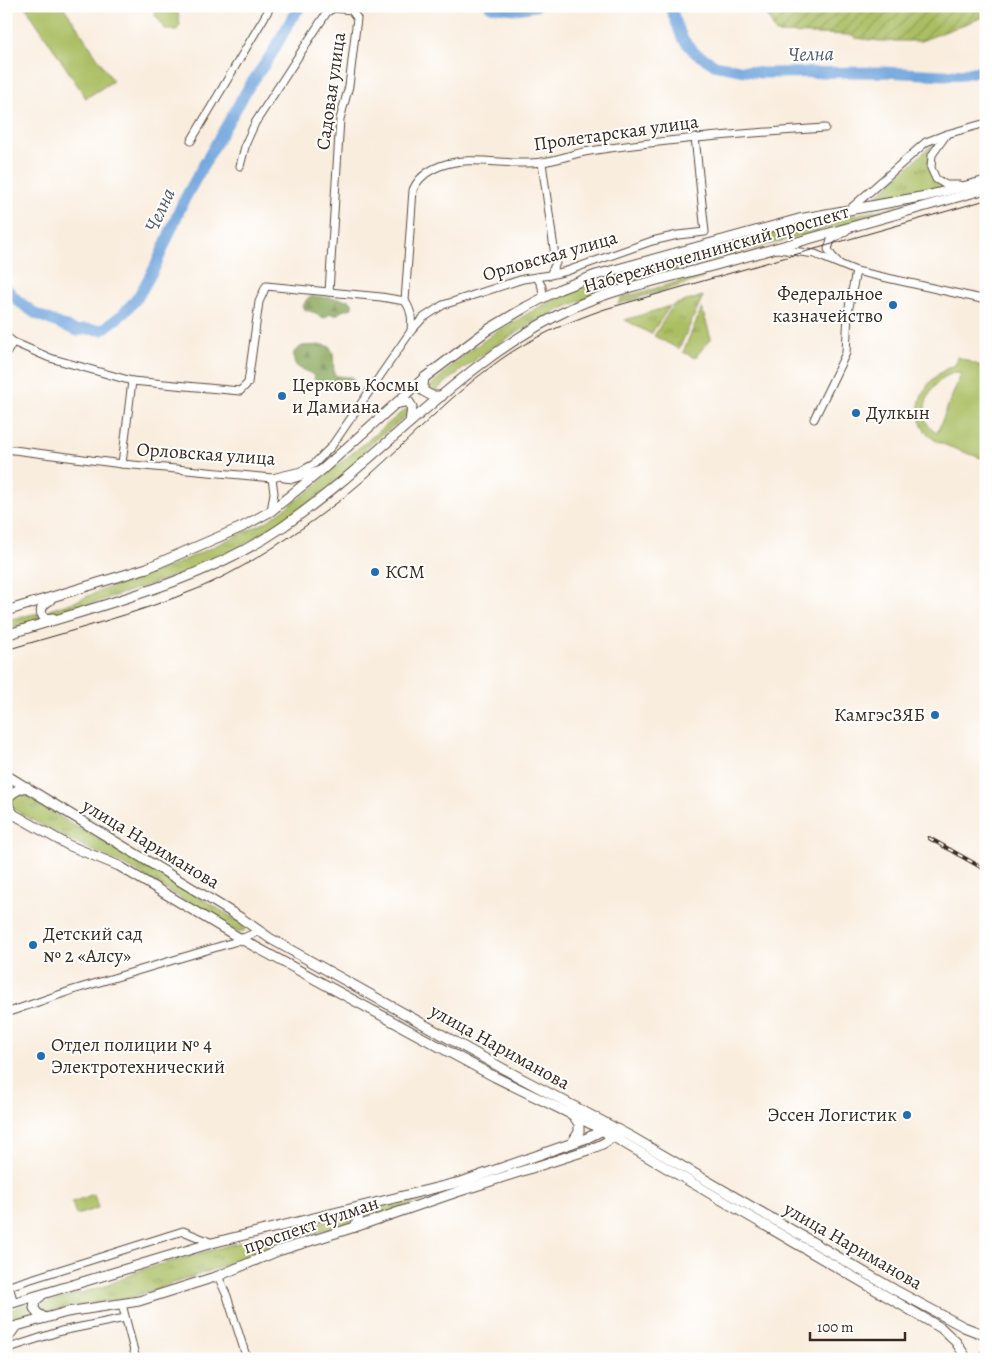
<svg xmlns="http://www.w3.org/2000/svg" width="992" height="1365" font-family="Alegreya,serif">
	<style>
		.grass { fill: url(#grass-tufts); stroke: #727440 }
		.forest { fill: url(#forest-firs); stroke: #61683b }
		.park { fill: #aabe62; stroke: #727440; fill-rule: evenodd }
		.garden { fill: url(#garden-furrows); stroke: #727440 }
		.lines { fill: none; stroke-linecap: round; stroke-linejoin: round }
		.river { stroke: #70a4dc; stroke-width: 11 }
		.minor-casing { stroke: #58473b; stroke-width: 9 }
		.major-casing { stroke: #58473b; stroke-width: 11 }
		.minor { stroke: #fff; stroke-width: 7 }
		.major { stroke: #fff; stroke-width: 9 }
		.tram { stroke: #3b2a1e; stroke-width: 1 }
		.rail-casing { stroke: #3b2a1e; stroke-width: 4 }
		.rail { stroke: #fff; stroke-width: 2; stroke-dasharray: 5.5; stroke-linecap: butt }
		.poi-dot { fill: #1f6fb2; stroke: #fff; stroke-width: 2 }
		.labels { text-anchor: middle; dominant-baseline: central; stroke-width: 4; stroke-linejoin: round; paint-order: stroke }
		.street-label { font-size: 19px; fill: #3b2a1e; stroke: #fff }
		.poi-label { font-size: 19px; fill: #3b2a1e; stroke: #fff; text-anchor: start }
		.water-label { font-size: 20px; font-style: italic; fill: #505b6a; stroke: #fff }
	</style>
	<defs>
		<pattern id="grass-tufts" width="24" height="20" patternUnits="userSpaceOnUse" patternTransform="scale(1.25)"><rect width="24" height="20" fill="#aabe62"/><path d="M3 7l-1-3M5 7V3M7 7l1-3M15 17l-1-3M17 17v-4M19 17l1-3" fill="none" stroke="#8c9b50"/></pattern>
		<pattern id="forest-firs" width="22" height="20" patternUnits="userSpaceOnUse" patternTransform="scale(1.25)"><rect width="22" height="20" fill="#87a558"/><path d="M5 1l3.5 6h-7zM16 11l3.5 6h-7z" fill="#708748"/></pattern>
		<pattern id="garden-furrows" width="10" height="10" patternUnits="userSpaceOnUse" patternTransform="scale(1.25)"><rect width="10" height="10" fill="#aabe62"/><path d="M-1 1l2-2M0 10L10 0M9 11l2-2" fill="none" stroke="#8c9b50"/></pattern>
	</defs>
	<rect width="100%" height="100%" fill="#fff"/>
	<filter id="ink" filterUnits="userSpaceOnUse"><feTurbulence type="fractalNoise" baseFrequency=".02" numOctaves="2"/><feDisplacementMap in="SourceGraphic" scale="10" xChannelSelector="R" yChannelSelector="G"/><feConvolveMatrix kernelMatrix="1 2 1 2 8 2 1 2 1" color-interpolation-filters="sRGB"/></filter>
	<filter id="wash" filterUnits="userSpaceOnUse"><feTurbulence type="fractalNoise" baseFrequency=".0096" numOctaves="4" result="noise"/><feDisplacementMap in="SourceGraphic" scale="20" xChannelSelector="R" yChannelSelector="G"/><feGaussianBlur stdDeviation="1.12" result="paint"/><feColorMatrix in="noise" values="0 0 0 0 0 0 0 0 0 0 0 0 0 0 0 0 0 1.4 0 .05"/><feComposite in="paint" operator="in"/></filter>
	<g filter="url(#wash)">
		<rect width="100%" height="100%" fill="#f9edde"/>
		<!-- grass -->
		<g class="grass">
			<path d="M933 144C924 165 927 175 945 188L927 192 873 199Z"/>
			<path d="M922 202V204C843 225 763 245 684 268 644 279 603 290 566 307 517 329 473 359 433 393L427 389 464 355 493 334 546 303 568 292 594 282 800 225Z"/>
			<path d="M702 275V279L618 304 621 298Z"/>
			<path d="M703 296 679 349 654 336 673 305Z"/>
			<path d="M670 306 651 334 625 320Z"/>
			<path d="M702 308 711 338 695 358 683 352Z"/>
			<path d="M407 408 410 409 411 412 367 447 359 461 329 488 286 519 242 546 182 574 51 617 47 615 49 610 74 602 102 590 174 565 266 522 311 490 333 469Z"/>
			<path d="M39 613 38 616 41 620 6 631V620Z"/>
			<path d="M19 794H23L80 829 116 847 242 923 244 929V931L239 933 132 869 64 837 16 811 11 802 14 796Z"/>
			<path d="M596 1139 594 1143 363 1221C364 1215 364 1212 359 1209L456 1188Z"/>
			<path d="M349 1215 354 1216 355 1219 352 1222 267 1248 250 1257 133 1297 56 1310 44 1313 40 1310V1307L43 1304 108 1285 141 1270 233 1244Z"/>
			<path d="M30 1303 36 1316 6 1325V1311Z"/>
		</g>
		<!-- forest -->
		<g class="forest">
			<path d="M313 296 349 300 352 303V308L342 311 336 315 330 314 325 318 320 317 316 313 305 310 303 306 307 299Z"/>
			<path d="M324 345 330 347 333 353 334 373 337 376 352 377 355 382C347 391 324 392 316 382 315 381 314 376 313 375 302 367 292 371 294 352L302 346Z"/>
		</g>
		<!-- park -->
		<g class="park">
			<path d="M25 6H63L113 81 86 98Z"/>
			<path d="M165 6 177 7 180 25 177 30H166L154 13Z"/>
			<path d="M958 357 986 368V460C974 455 940 445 932 438 903 413 926 375 955 365ZM955 373 961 374 937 433C911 419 931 377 955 373Z"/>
			<path d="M94 1194 98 1208 76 1215 72 1202Z"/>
		</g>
		<!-- garden -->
		<path class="garden" d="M763 6H986V16L921 41H880L855 38 853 35 776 33Z"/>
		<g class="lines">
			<!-- river -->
			<g class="river">
				<path d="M490 6 515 9 536 6"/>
				<path d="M670 6 682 38 695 53 715 65 739 70 761 73 883 72 944 75 964 74 986 69"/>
				<path d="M6 288 18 301 36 314 77 331 85 329 102 330 123 314 138 297 155 267 183 202 203 166 248 88 271 55 292 18 301 6"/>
			</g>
		</g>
	</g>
	<g filter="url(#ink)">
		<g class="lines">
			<!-- minor casing -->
			<g class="minor-casing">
				<g id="minor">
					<path d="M946 135 932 155 931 168 936 179 946 185H959"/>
					<path d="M191 141 271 6"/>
					<path d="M542 163 556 263 550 275"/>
					<path d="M240 166 246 143 255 123 327 12 334 8 351 10 357 18 349 86 340 119 329 292"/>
					<path d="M850 209 926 142 947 134 986 123"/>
					<path d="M778 249 815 254 856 271 986 300"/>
					<path d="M837 261 832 256 828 249 831 240 846 231"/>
					<path d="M537 277 542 287 543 297"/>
					<path d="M405 301 413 190C418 178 427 171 440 166 472 154 509 167 542 162 559 160 574 153 590 151 669 139 747 133 825 128"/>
					<path d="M405 301C412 311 412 319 411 331"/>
					<path d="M6 336 13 342 50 358 132 381 240 391 248 383 259 302 266 286 381 297 405 301"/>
					<path d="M6 354 13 342"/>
					<path d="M814 419 846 353 848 312 856 271"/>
					<path d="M6 449 122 464 272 478 301 471 314 464 331 447 411 331 423 318 443 305 523 279 550 275 567 271 652 241 678 235 705 232 695 137"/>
					<path d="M122 464 132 381"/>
					<path d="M284 478 293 479 320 470"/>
					<path d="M271 511 274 493 272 478"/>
					<path d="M6 1013 73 990 234 942 259 931"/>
					<path d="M218 1276 227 1296 247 1359"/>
					<path d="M14 1303 9 1286 183 1231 212 1243"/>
					<path d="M122 1304 136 1359"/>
					<path d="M6 1342 18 1325"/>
					<path d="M6 1349 61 1331 125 1318"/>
				</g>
			</g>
			<!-- major casing -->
			<g class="major-casing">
				<g id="major">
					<path d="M424 378 423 385V391L432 396H442"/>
					<path d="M396 404 404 402H409L412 407 410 422"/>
					<path d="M50 600C42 605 37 612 46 619L53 618"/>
					<path d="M6 611 147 568 242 527 271 511 323 469 424 378 489 329 526 307 560 289 596 275 799 219 926 196 986 181"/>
					<path d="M6 635C97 606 202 582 281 528 382 458 462 359 574 307 615 288 672 277 716 265 806 240 896 215 986 189"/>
					<path d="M6 775 241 918 271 939 500 1067 630 1136 895 1290 964 1327 977 1332 986 1333"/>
					<path d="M6 810 68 845 119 866 241 939 495 1077 593 1125 941 1328 956 1342 967 1359"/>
					<path d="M13 813C0 799 13 790 27 787"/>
					<path d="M572 1143 579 1132V1124L573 1115"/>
					<path d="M349 1210 354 1211 359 1216 355 1227"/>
					<path d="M41 1296 35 1301 34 1308 37 1313 45 1318"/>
					<path d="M6 1305 212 1243 464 1181 587 1138 599 1132 602 1127"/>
					<path d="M6 1329 67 1312 139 1301 218 1276 278 1251 355 1227 457 1192 588 1150C600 1145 609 1143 616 1131"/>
					<path d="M982 1359 986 1353"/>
				</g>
			</g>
			<!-- minor -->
			<use href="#minor" class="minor"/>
			<!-- major -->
			<use href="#major" class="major"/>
			<!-- tram -->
			<path class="tram" d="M6 650C70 631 136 614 197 589 239 571 277 546 314 520 382 473 433 407 500 360 532 337 568 322 605 309L986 200"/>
			<!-- rail casing -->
			<g class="rail-casing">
				<path id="rail" d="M929 838 986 870"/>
			</g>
			<!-- rail -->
			<use href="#rail" class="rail"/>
		</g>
	</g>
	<!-- markers -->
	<g class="poi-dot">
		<circle cx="893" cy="305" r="5"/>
		<circle cx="282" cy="396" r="5"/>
		<circle cx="856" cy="413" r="5"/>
		<circle cx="375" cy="572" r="5"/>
		<circle cx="935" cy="715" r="5"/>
		<circle cx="33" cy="945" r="5"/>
		<circle cx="41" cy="1056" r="5"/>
		<circle cx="907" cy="1115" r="5"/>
	</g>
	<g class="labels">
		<!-- street labels -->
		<g class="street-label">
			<text transform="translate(331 91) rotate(-82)">Садовая улица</text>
			<text transform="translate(616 133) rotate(-8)">Пролетарская улица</text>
			<text transform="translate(716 249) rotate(-16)">Набережночелнинский проспект</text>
			<text transform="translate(550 256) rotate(-16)">Орловская улица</text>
			<text transform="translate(206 454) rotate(4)">Орловская улица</text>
			<text transform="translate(151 844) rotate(31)">улица Нариманова</text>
			<text transform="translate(500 1047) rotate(29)">улица Нариманова</text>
			<text transform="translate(311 1225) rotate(-19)">проспект Чулман</text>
			<text transform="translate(853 1246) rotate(30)">улица Нариманова</text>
		</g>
		<!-- poi labels -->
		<g class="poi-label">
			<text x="883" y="294" text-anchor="end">Федеральное<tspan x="883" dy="22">казначейство</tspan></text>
			<text x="292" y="385">Церковь Космы<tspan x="292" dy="22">и Дамиана</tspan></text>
			<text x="866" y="413">Дулкын</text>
			<text x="385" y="572">КСМ</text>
			<text x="925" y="715" text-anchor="end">КамгэсЗЯБ</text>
			<text x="43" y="934">Детский сад<tspan x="43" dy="22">№ 2 «Алсу»</tspan></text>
			<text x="51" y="1045">Отдел полиции № 4<tspan x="51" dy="22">Электротехнический</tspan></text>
			<text x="897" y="1115" text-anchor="end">Эссен Логистик</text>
		</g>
		<!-- water labels -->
		<g class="water-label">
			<text transform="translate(811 54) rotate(-1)">Челна</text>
			<text transform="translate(160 210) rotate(-65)">Челна</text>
		</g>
	</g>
	<!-- margin -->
	<rect width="992" height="1365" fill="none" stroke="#fff" stroke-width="25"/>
	<!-- scale -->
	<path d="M810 1332v8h95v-8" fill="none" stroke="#3b2a1e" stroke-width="2.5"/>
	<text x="817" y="1332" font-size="15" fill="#3b2a1e" stroke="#ffffff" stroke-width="4" paint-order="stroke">100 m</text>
</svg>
